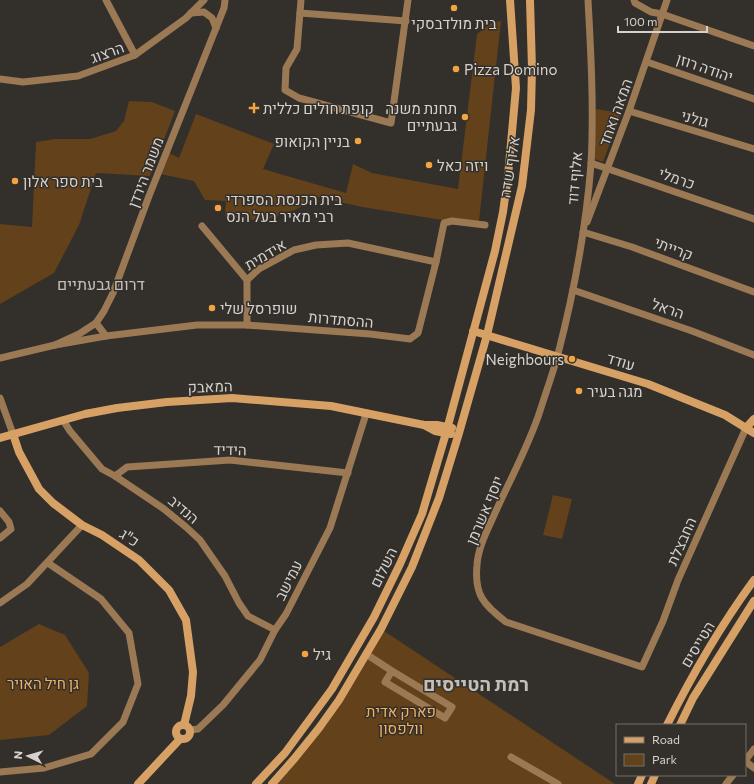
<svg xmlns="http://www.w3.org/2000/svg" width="754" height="784" font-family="Commissioner,Heebo,sans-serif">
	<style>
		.green { fill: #62411b }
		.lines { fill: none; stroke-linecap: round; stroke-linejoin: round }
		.street { stroke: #9a7954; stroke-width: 7 }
		.secondary { stroke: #d7a166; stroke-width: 8 }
		.poi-dot { fill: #f3a442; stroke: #332f2a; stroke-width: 1.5 }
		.labels { text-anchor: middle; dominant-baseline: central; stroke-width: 3; stroke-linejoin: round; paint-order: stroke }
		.poi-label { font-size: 15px; fill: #d4d1ce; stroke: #332f2a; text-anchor: start }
		.street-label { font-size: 15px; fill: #d4d1ce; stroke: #332f2a }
		.park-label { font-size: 15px; fill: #f0b067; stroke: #332f2a }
		.neighbourhood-label { font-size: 16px; fill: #c4beb9; stroke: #332f2a }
		.district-label { font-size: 19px; font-weight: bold; fill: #c4beb9; stroke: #332f2a }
	</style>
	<rect width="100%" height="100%" fill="#332f2a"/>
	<!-- green -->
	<g class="green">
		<path d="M501 21 479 221 442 220 362 207 318 197 295 210 261 221 225 216 226 201 205 200 194 181 160 174 167 152 179 158 196 114 274 144 263 169 346 193 353 164 372 173 458 189 477 34 493 22Z"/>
		<path d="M129 101 152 102 175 111 150 176 96 173 79 225 54 273 0 304V224L32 227 36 142 55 139H90L116 131 124 121Z"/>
		<path d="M596 109 621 113 603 162 594 159Z"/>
		<path d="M553 495 572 499 562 539 543 535Z"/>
		<path d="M39 624 65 635 89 673 87 706 49 735 0 740V647Z"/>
		<path d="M381 629 615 784H270L319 728Z"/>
	</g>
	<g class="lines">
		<!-- street -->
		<g class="street">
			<path d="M106 0 135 55"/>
			<path d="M301 0 297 49 286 68 285 90 299 98 391 123 408 0"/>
			<path d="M588 0C591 54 594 109 591 164 586 228 574 292 558 354 553 373 546 392 540 411 529 445 510 480 495 513 488 529 478 547 477 565 474 595 484 605 506 622L642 667 663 621 678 580 746 428"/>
			<path d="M634 0 635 3 651 12 662 14 754 46"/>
			<path d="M191 13 204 12 212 18 216 28"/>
			<path d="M300 13 406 21"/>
			<path d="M647 62 754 99"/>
			<path d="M0 79 23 82 78 76 135 55 186 18 204 0"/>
			<path d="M629 111 754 149"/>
			<path d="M591 163 754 219"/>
			<path d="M587 222 629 111 667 0"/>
			<path d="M202 226 247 280"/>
			<path d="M583 232 632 247 754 292"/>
			<path d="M573 290 692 331 754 355"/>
			<path d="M96 323 106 336"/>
			<path d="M247 325V280L259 269 294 250 316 245 348 243 436 262"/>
			<path d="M55 345 106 336 197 325H247L370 334 410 339 418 333 436 262 444 223 452 221 485 225"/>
			<path d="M0 358 55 345 79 334 96 323 104 311 113 293 149 196 224 8 225 0"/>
			<path d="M0 398 13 434"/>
			<path d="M63 420 70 431 102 469 115 476 164 509 186 527 200 540 225 576 239 603 248 616 275 630"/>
			<path d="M115 476 127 467 230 460 348 473"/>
			<path d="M0 511 9 522 11 529 0 538"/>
			<path d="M0 603 27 584 82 525"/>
			<path d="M366 654 392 671 385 682 445 718 452 707 392 671"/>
			<path d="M190 730 198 729 223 705 260 660 275 630 286 614 330 528 366 414"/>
			<path d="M511 757 558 784"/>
			<path d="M745 761 754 749"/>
			<path d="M745 761 754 768"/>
			<path d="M0 772 44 768 91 754 123 722 138 684 129 633 101 599 48 563"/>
			<path d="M726 784 733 775"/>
		</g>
		<!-- secondary -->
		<g class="secondary">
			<path d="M473 331 648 384 725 415 754 433"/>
			<path d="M424 425 435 431 451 434"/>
			<path d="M746 428 754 419"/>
			<path d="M13 434 19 452 39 489 53 503 82 525 102 535 139 560 169 590 186 620 193 672 191 696 184 725"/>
			<path d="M0 438 85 414 117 408 167 402 232 398 331 406 424 425H437L452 428"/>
			<path d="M667 725C692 675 721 625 754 580"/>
			<path d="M680 725 693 698 754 601"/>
			<circle cx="183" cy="732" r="7"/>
			<path d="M138 784 180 739"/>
			<path d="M256 784 285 753 332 689 374 617 400 564 422 514 446 433 495 251 503 212 508 176 516 88 510 0"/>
			<path d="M272 784 294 759 319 728 339 700 381 629 412 567 439 498 459 433 487 335 522 186 531 110 532 68 530 0"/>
			<path d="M638 784 642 775"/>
			<path d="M651 784 655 775"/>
		</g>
	</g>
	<!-- markers -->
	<g class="poi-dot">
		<circle cx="454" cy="8" r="4"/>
		<circle cx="456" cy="69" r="4"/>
		<path d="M252 102h4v4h4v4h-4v4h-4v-4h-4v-4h4z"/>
		<circle cx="465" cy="117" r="4"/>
		<circle cx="358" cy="141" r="4"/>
		<circle cx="429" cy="165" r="4"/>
		<circle cx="15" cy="181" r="4"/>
		<circle cx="218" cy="208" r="4"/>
		<circle cx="212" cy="308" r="4"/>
		<circle cx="572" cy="359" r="4"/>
		<circle cx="579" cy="391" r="4"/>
		<circle cx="305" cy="654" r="4"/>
	</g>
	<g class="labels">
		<!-- poi labels -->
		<g class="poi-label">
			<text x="454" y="23" text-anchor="middle">בית מולדבסקי</text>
			<text x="464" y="69">Pizza Domino</text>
			<text x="263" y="108">קופת חולים כללית</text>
			<text x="457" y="108" text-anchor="end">תחנת משנה<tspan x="457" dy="17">גבעתיים</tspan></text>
			<text x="350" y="141" text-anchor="end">בניין הקואופ</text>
			<text x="437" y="165">ויזה כאל</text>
			<text x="23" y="181">בית ספר אלון</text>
			<text x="226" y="199">בית הכנסת הספרדי<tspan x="226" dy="17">רבי מאיר בעל הנס</tspan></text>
			<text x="220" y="308">שופרסל שלי</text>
			<text x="564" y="359" text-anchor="end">Neighbours</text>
			<text x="587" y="391">מגה בעיר</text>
			<text x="313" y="654">גיל</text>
		</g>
		<!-- street labels -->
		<g class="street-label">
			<text transform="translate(107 52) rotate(-20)">הרצוג</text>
			<text transform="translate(705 67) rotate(19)">יהודה רוזן</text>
			<text transform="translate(615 112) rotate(-70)">המאה ואחד</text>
			<text transform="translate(695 118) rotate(16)">גולני</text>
			<text transform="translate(509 167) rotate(-81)">אלוף שדה</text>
			<text transform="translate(145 172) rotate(-69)">משמר הירדן</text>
			<text transform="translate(574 178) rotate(-85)">אלוף דוד</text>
			<text transform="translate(677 178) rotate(19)">כרמלי</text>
			<text transform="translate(674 248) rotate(21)">קרייתי</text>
			<text transform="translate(265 254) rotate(-31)">אידמית</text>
			<text transform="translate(668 308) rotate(19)">הראל</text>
			<text transform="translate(341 319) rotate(5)">ההסתדרות</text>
			<text transform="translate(621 361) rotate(17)">עודד</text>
			<text transform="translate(210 386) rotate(-2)">המאבק</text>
			<text transform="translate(230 449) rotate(1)">הידיד</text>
			<text transform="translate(184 509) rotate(40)">הנדיב</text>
			<text transform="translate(484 510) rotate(-67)">יוסף אשרמן</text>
			<text transform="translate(130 537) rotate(34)">כ"ג</text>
			<text transform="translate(681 541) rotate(-66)">החבצלת</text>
			<text transform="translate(383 567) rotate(-64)">השלום</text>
			<text transform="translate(288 580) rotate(-63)">עמישב</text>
			<text transform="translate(697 644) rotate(-59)">הטייסים</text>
		</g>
		<!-- park labels -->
		<g class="park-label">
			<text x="43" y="683">גן חיל האויר</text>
			<text x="401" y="711">פארק אדית<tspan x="401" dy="17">וולפסון</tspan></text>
		</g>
		<!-- neighbourhood labels -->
		<g class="neighbourhood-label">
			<text x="101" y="283">דרום גבעתיים</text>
		</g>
		<!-- district labels -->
		<g class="district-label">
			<text x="476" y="683">רמת הטייסים</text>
		</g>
	</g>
	<!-- legend -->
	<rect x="616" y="724" width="130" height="52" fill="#332f2a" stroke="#73706c"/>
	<rect x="624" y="737" width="20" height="6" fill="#d7a166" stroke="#73706c"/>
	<text x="652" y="744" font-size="12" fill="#d4d1ce">Road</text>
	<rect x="624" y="754" width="20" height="12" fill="#62411b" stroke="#73706c"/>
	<text x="652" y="764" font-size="12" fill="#d4d1ce">Park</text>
	<!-- north arrow -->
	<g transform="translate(28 756) rotate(275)" stroke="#332f2a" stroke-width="3" paint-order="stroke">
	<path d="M0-3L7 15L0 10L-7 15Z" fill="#d4d1ce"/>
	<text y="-6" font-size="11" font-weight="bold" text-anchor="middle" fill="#d4d1ce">N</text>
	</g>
	<!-- scale -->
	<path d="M618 26v6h89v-6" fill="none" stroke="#d4d1ce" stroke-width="2"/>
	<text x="624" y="26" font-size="12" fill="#d4d1ce" stroke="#332f2a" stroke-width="3" paint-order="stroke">100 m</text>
</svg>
